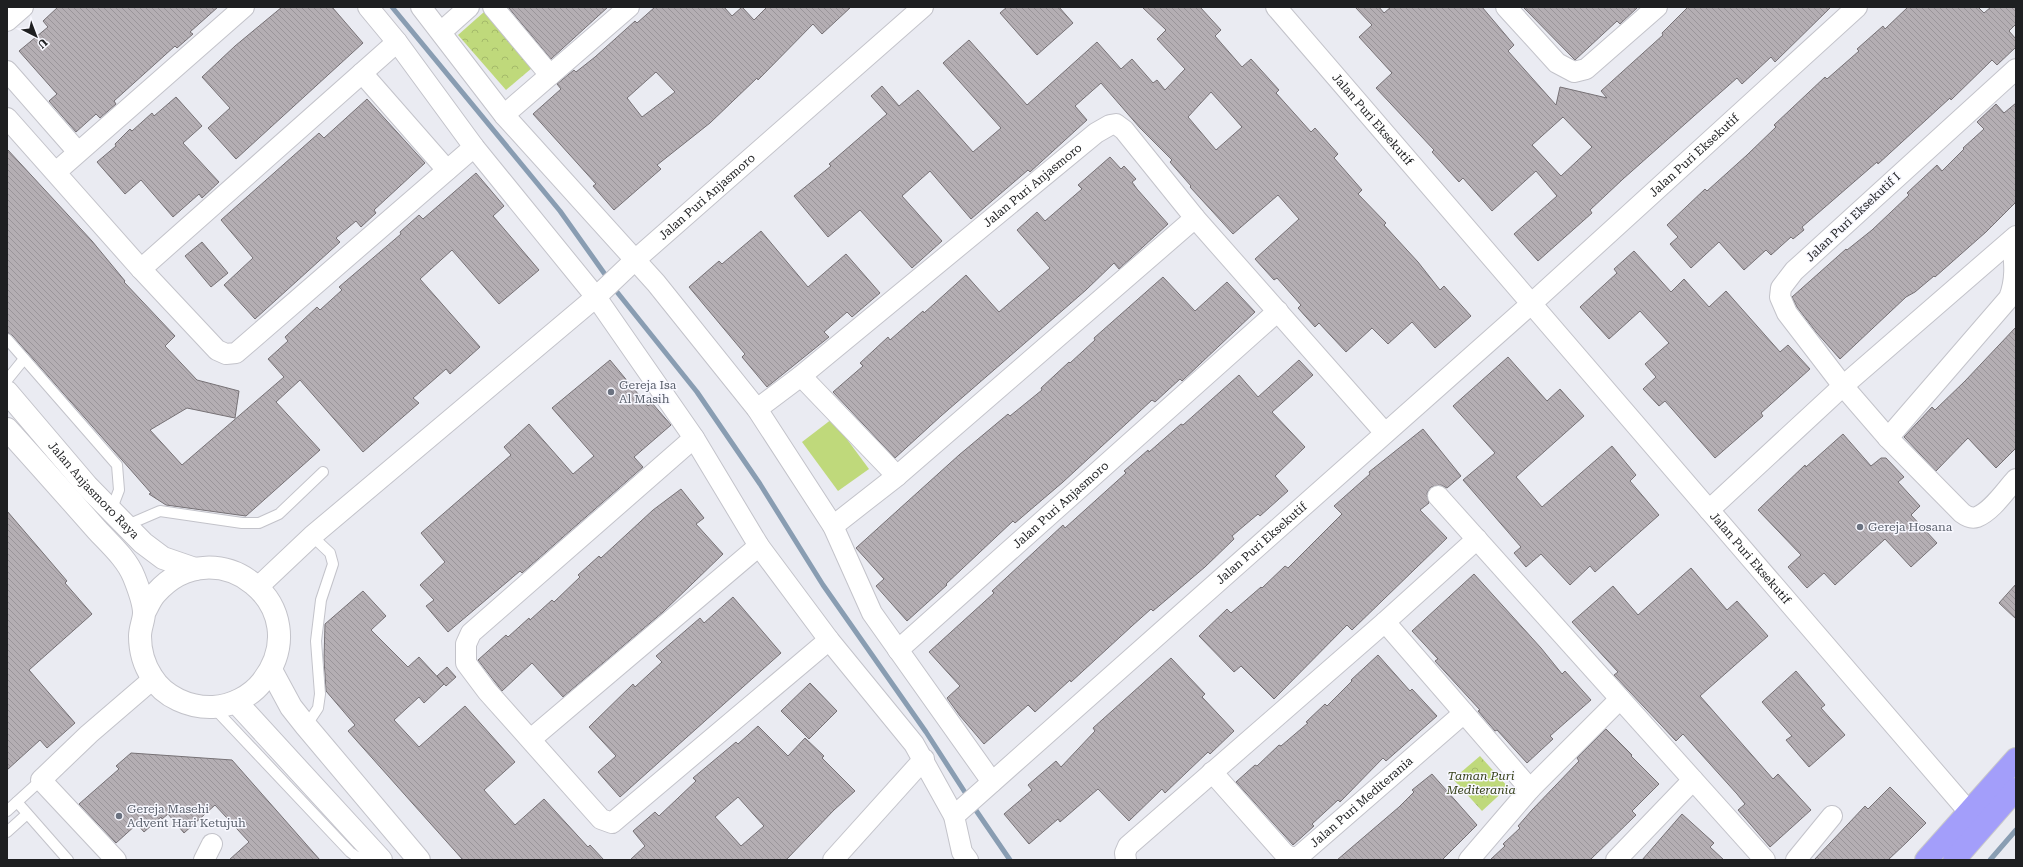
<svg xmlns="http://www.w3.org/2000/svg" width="2023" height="867" font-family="'Roboto Serif',serif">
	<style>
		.park { fill: url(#park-crowns) }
		.garden { fill: #bfd97b }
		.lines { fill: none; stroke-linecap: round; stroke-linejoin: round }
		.stream { stroke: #899db2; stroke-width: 5 }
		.building { fill: url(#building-back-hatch); stroke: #767175; fill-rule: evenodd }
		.service-casing { stroke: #c3c3ca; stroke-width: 12 }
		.minor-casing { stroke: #c3c3ca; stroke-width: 22 }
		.tertiary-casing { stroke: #c3c3ca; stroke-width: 24 }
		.trunk-casing { stroke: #c9c9ca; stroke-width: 24 }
		.service { stroke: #fff; stroke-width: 10 }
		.minor { stroke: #fff; stroke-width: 20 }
		.tertiary { stroke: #fff; stroke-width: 22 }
		.trunk { stroke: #a39efa; stroke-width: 22 }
		.worship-dot { fill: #6b7280; stroke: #f8f8ff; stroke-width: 1.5 }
		.labels { text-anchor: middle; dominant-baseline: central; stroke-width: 3; stroke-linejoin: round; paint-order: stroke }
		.street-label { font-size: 12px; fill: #1e1f21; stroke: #f8f8ff }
		.worship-label { font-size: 12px; fill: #5b616d; stroke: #f8f8ff; text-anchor: start }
		.park-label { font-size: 12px; font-style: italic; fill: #364119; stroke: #f8f8ff }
	</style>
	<defs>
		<pattern id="park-crowns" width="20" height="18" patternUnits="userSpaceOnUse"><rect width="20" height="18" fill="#bfd97b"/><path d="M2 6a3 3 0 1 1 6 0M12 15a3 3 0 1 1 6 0" fill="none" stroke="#a4ba6a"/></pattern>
		<pattern id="building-back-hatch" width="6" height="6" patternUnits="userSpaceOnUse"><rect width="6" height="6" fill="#b4aeb3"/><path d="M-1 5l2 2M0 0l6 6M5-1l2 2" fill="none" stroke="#9a959a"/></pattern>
	</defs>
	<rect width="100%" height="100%" fill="#eaebf2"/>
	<!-- park -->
	<g class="park">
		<path d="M484 12 532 68 506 90 458 35Z"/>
		<path d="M1480 756 1508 787 1482 811 1453 779Z"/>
	</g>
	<!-- garden -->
	<path class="garden" d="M832 419 869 469 838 491 802 442Z"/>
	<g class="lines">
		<!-- stream -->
		<g class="stream">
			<path d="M392 7 560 211 609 280"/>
			<path d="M613 287 697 392 760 484 823 585 926 732 968 797"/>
			<path d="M973 806 1010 860"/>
			<path d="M1990 860 2016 830"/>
		</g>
	</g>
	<!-- building -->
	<g class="building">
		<path d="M58 7H218L190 32 193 34 177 48 175 46 114 101 116 104 100 118 96 114 76 132 49 101 57 94 19 51 48 27 43 21Z"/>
		<path d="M282 7H332L363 43 236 159 208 128 230 108 202 77 235 46Z"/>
		<path d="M508 7H608L551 59Z"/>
		<path d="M655 7H724L732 16 742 7 754 20 767 7H851L822 34 813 24 758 80 757 78 710 123 657 165 661 169 614 210 593 186 596 184 533 114 561 89 557 84 574 70 576 72 595 57 635 21 637 23ZM656 72 675 92 642 117 627 98Z"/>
		<path d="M1007 7H1059L1073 23 1037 55 1000 13Z"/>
		<path d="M1142 7H1200L1221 30 1215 36 1242 67 1251 59 1279 90 1276 93 1311 132 1315 128 1338 154 1334 158 1362 190 1358 194 1386 223 1384 225 1418 262 1440 290 1444 286 1471 316 1435 348 1412 322 1388 344 1372 328 1346 352 1319 323 1315 327 1298 308 1301 305 1277 278 1274 280 1255 259 1299 219 1278 195 1233 234 1190 187 1191 186 1170 162 1172 160 1140 128 1101 83 1075 106 1087 120 1030 172 1028 170 971 219 930 171 902 196 942 241 912 268 860 210 828 237 794 196 831 166 829 164 887 114 871 96 882 86 899 106 918 90 973 152 1001 128 943 63 969 40 1027 105 1097 42 1121 69 1132 59 1153 83 1157 80 1165 90 1185 69 1157 39 1166 30ZM1211 92 1242 127 1216 150 1188 117Z"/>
		<path d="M1355 7H1379L1384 13 1391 7H1482L1514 45 1508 51 1556 105 1560 87 1607 98 1601 91 1663 35 1662 33 1688 7H1831L1775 62 1771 57 1742 84 1737 78 1712 100 1623 179 1590 210 1592 213 1538 261 1514 234 1557 196 1536 171 1492 211 1463 178 1459 182 1432 152 1434 150 1376 88 1392 73 1359 37 1372 25ZM1563 117 1592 147 1561 176 1532 145Z"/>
		<path d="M1523 7H1638L1620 24 1617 21 1575 60Z"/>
		<path d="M1908 7H1978L1984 13 1991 7H2016V24L2009 31 2016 39V47L1997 65 1992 60 1951 100 1950 98 1878 164 1877 162 1802 227 1804 230 1793 239 1791 237 1771 255 1766 250 1744 270 1719 242 1691 268 1670 244 1678 237 1667 225 1705 189 1707 191 1747 155 1776 127 1774 125 1825 77 1827 79 1859 51 1857 49 1883 26 1885 29Z"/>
		<path d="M176 97 202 126 183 143 219 182 202 198 199 194 173 217 141 180 125 194 97 162 116 146 115 144 130 129 132 131 152 113 154 116Z"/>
		<path d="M367 99 425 163 374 210 376 213 361 227 356 221 336 238 340 242 255 319 224 285 253 258 221 220 319 133 324 138Z"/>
		<path d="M2016 103V202L1986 232 1935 277 1934 276 1915 292 1906 297 1840 359 1816 332 1797 307 1792 297 1846 249 1847 250 1872 230 1909 195 1907 193 1937 165 1942 171 1964 149 1963 148 1984 129 1977 122 1996 104 2004 113Z"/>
		<path d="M7 149 92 241 125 281 124 282 175 336 165 346 197 380 239 391 235 418 187 408 150 430 182 465 284 377 268 359 288 341 285 337 317 307 320 310 342 290 339 287 401 234 400 232 419 215 423 219 476 173 504 206 493 216 539 270 499 304 452 250 420 279 480 347 450 374 446 369 413 398 419 403 396 423 363 452 300 380 276 402 320 450 246 516 166 505 149 494 151 493 12 335 7 333Z"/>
		<path d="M1110 157 1121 169 1124 166 1136 179 1132 182 1137 189 1168 224 1119 269 1114 263 1086 290 941 416 895 458 833 392 863 366 860 363 888 337 890 340 923 311 924 313 966 275 999 312 1050 268 1017 230 1037 212 1045 221 1082 189 1078 185Z"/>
		<path d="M761 231 808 287 846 254 880 293 852 317 847 312 824 332 829 337 767 387 742 357 745 354 689 287 719 261 722 264Z"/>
		<path d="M202 242 228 273 211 287 185 256Z"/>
		<path d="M1634 251 1671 292 1684 279 1709 307 1726 291 1780 352 1788 345 1810 369 1761 413 1763 416 1715 458 1665 401 1659 406 1643 389 1656 377 1645 364 1669 343 1640 311 1609 339 1580 307 1617 273 1614 269Z"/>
		<path d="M1163 277 1195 311 1227 282 1255 312 1182 381 1180 379 1155 402 1152 400 1063 482 1015 523 1013 521 946 584 947 585 907 621 876 586 884 579 856 548 959 455 1008 414 1010 416 1042 390 1041 388 1069 362 1070 363 1095 340 1094 338Z"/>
		<path d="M2016 327V448L1996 468 1968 438 1936 471 1904 437 1932 407 1935 410 1965 381Z"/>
		<path d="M1508 357 1547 401 1560 389 1584 416 1516 477 1542 507 1612 446 1636 475 1630 481 1659 515 1595 572 1590 566 1570 585 1541 554 1526 567 1514 553 1521 547 1463 480 1495 453 1453 406Z"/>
		<path d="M610 360 648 406 652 403 671 425 634 457 643 467 522 573 520 571 448 632 426 606 434 600 420 585 445 562 421 533 511 455 504 447 529 424 573 474 594 456 552 408Z"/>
		<path d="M1299 360 1313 375 1272 412 1305 447 1275 476 1288 491 1260 516 1258 514 1232 536 1234 539 1205 567 1153 611 1151 609 1132 626 1071 682 1070 680 1035 712 1028 705 984 744 960 716 947 698 960 686 929 652 994 593 992 591 1063 525 1065 528 1126 473 1124 471 1148 450 1149 452 1181 424 1183 425 1239 375 1258 397Z"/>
		<path d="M1423 429 1461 476 1447 488 1441 485 1431 487 1427 493 1429 503 1420 510 1447 538 1352 630 1347 625 1274 699 1241 666 1234 672 1199 636 1227 609 1231 613 1261 587 1262 588 1285 566 1288 568 1342 514 1334 506 1370 474 1369 472Z"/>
		<path d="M1843 434 1871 466 1881 458H1886L1904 477 1898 482 1920 506 1911 515 1937 543 1911 567 1885 539 1835 585 1824 573 1807 588 1788 567 1801 555 1758 510 1805 465 1806 467Z"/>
		<path d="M681 489 704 518 696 524 723 554 663 612 563 697 532 663 502 691 478 660 506 635 508 637 529 618 530 620 552 600 554 602 580 577 578 575 599 556 601 558 653 510Z"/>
		<path d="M7 511 67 581 65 583 92 614 29 670 75 723 47 748 40 740 7 770Z"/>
		<path d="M1691 568 1727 610 1737 601 1768 636 1700 696 1773 779 1778 774 1811 810 1770 847 1738 810 1745 804 1737 794 1683 734 1676 741 1614 675 1618 672 1572 622 1613 586 1638 615Z"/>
		<path d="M1474 574 1541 648 1562 674 1565 671 1591 700 1550 736 1553 739 1527 763 1497 730 1495 731 1478 711 1480 710 1435 661 1438 659 1412 631Z"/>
		<path d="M2016 584V619L1999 603Z"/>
		<path d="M363 591 386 616 371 630 408 667 419 657 444 684 424 703 419 697 394 720 419 747 465 706 515 762 484 790 515 825 544 799 588 847 590 845 604 860H463L348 731 355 725 326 691 324 659 325 624Z"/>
		<path d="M733 597 781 653 620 797 598 772 616 756 589 727 633 684 635 687 662 662 656 656 700 618 704 623Z"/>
		<path d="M1378 655 1410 691 1412 689 1437 716 1386 761 1383 758 1340 802 1338 800 1312 824 1314 826 1293 845 1236 782 1255 765 1257 766 1279 745 1281 746 1308 723 1306 722 1325 704 1327 706 1352 681 1351 680Z"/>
		<path d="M1171 658 1205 694 1202 697 1234 731 1210 754 1208 752 1165 793 1162 789 1129 821 1098 789 1060 822 1058 819 1029 844 1004 814 1032 790 1028 785 1056 761 1061 767 1095 731 1093 728Z"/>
		<path d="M447 667 456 677 446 686 437 676Z"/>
		<path d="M1796 671 1825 705 1821 708 1845 735 1809 767 1786 740 1792 736 1762 702Z"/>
		<path d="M810 683 837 711 809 739 781 711Z"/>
		<path d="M758 726 788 756 805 738 824 756 822 758 855 791 834 810 786 860H630L645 846 633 831 655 812 659 816 696 781 693 778 736 742 738 744ZM738 797 764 826 741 846 715 817Z"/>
		<path d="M1606 729 1632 755 1631 756 1659 784 1632 811 1636 815 1590 860H1490L1505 846 1503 844 1520 828 1518 826 1532 810 1579 761 1577 758Z"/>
		<path d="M131 753 232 760 320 860H229L249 842 215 805 184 833 168 814 162 819 161 817 144 832 137 824 116 843 79 804 119 769 116 766Z"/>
		<path d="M1432 774 1477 825 1442 860H1337L1399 807 1414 792 1412 790Z"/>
		<path d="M1890 787 1926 823 1907 842 1888 860H1814L1865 806 1868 809Z"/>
		<path d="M1682 814 1714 843 1710 847 1724 860H1642Z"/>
	</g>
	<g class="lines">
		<!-- service casing -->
		<g class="service-casing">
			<g id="service">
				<path d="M7 339 117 465 119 490 111 511"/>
				<path d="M7 380 24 359"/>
				<path d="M125 526 160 511 242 523H259L279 514 323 472"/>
				<path d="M214 708 350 852 357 857H363L372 850"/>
				<path d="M306 726 318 708 320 694 316 641 321 600 333 564 330 553 312 536"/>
				<path d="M17 802 68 860"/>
				<path d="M7 811 41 780"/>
				<path d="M7 832 27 814"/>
			</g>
		</g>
		<!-- minor casing -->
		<g class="minor-casing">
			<g id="minor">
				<path d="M368 7 397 42 474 147 596 297 694 438 759 546 829 640 914 744 954 816 962 852 968 860"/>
				<path d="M421 7 504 115 656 283 757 409 833 526 872 613 992 782"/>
				<path d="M493 7 550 75"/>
				<path id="s1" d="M1276 7 1969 812"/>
				<path d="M1506 7 1557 63 1574 72 1586 69 1657 7"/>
				<path d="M7 21 23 7"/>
				<path d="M441 32 469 7"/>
				<path d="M2016 69 1794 271 1781 288 1780 297 1787 313 1843 386 1888 438 1962 513C1966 516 1971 519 1977 517 1992 511 2005 491 2016 479"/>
				<path d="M7 71 78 152"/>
				<path d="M362 73 447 170"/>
				<path d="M504 115 629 7"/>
				<path d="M7 118 141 269 217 350 226 354 236 353 474 147"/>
				<path d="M56 172 244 7"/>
				<path d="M141 269 397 42"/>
				<path d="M801 376 897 476"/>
				<path id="s2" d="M757 409 801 376 1096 133 1110 125 1116 124 1124 130 1195 218 1385 433"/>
				<path d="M694 438 471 633 466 644V663L487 691 601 819 612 823 829 640"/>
				<path d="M1888 438 2009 298C2017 278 2014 260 2012 240"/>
				<path d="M1438 496 1765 860"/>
				<path d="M1709 510 1843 386 2016 236"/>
				<path d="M833 526 897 476 1195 218"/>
				<path id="s3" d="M258 587 312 536 596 297 635 260 923 7"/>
				<path d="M1385 622 1530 789"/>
				<path id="s4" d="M898 650 1278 311"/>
				<path d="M531 739 759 546"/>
				<path id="s5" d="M1212 772 1283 852 1288 856 1297 858 1464 713"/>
				<path id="s6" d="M954 816 1531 304 1857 7"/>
				<path d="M116 860 41 780 89 734 153 679"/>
				<path d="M204 860 212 844"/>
				<path d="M833 860 924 759"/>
				<path d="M1126 860 1125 853 1128 846 1385 622 1477 539"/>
				<path d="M1469 860 1530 789 1620 699"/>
				<path d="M1616 860 1693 780"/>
				<path d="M1796 860 1832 816"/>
			</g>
		</g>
		<!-- tertiary casing -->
		<g class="tertiary-casing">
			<g id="tertiary">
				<path id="s7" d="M7 392 87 486 143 543 163 558 195 569"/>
				<path d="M7 429C37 462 67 496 97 530 110 544 127 559 134 577 138 587 144 602 144 613 144 620 140 628 140 636 140 650 144 665 152 677 164 697 190 708 213 707 232 706 251 696 262 682 320 607 216 525 156 593 151 598 148 606 144 613"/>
				<path d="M271 670 291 707 306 726 419 860"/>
				<path d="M236 702 381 860"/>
			</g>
		</g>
		<!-- trunk casing -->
		<g class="trunk-casing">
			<g id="trunk">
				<path d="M1926 860 2016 759"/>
				<path d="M1954 860 2016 789"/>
			</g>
		</g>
		<!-- service -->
		<use href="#service" class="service"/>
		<!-- minor -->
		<use href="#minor" class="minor"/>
		<!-- tertiary -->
		<use href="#tertiary" class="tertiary"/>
		<!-- trunk -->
		<use href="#trunk" class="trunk"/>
	</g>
	<!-- markers -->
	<g class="worship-dot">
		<circle cx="611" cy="392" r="4"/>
		<circle cx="1860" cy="527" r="4"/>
		<circle cx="119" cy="816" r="4"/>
	</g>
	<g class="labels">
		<!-- street labels -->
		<g class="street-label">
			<text stroke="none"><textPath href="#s1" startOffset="148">Jalan Puri Eksekutif</textPath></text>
			<text stroke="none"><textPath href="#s6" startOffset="992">Jalan Puri Eksekutif</textPath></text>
			<text stroke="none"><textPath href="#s2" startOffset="355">Jalan Puri Anjasmoro</textPath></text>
			<text stroke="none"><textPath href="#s3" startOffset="595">Jalan Puri Anjasmoro</textPath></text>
			<text transform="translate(1853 217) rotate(-43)">Jalan Puri Eksekutif I</text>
			<text stroke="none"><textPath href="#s7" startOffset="131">Jalan Anjasmoro Raya</textPath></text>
			<text stroke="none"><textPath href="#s4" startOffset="218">Jalan Puri Anjasmoro</textPath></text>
			<text stroke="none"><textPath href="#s6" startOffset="411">Jalan Puri Eksekutif</textPath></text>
			<text stroke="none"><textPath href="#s1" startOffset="727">Jalan Puri Eksekutif</textPath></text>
			<text stroke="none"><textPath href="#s5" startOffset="208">Jalan Puri Mediterania</textPath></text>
		</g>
		<!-- worship labels -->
		<g class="worship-label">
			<text x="619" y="385">Gereja Isa<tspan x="619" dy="14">Al Masih</tspan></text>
			<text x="1868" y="527">Gereja Hosana</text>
			<text x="127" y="809">Gereja Masehi<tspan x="127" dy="14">Advent Hari Ketujuh</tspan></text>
		</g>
		<!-- park labels -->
		<g class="park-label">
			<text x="1481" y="776">Taman Puri<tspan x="1481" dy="14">Mediterania</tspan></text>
		</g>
	</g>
	<!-- border -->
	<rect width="2023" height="867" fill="none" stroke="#1e1f21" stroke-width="16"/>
	<!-- north arrow -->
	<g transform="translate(36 36) rotate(138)" stroke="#f8f8ff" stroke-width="3" paint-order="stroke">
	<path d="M0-3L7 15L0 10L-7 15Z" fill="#1e1f21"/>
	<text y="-6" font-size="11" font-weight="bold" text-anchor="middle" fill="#1e1f21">U</text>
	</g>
</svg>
